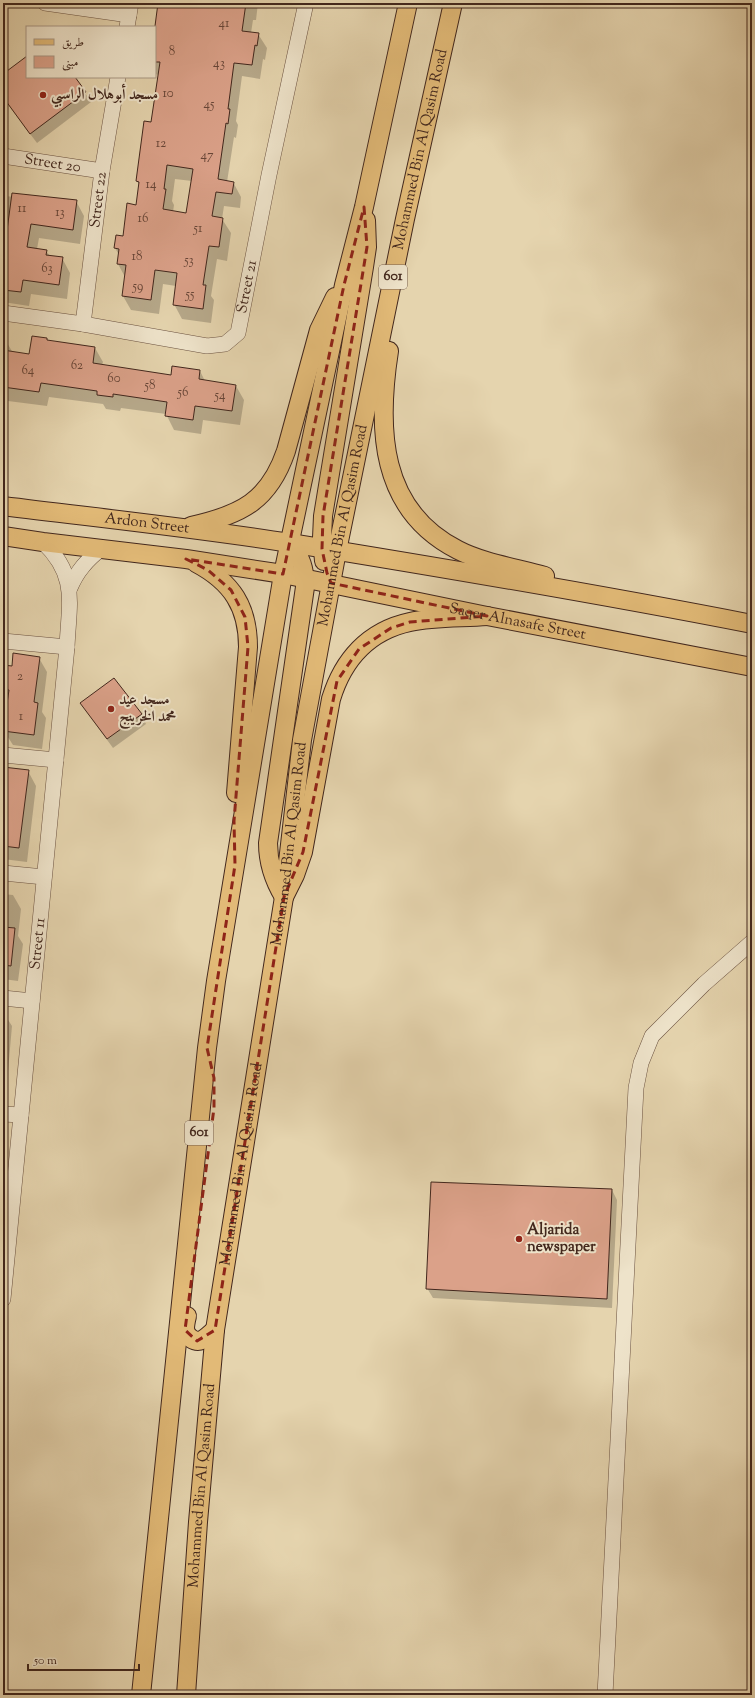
<svg xmlns="http://www.w3.org/2000/svg" width="755" height="1698" font-family="'Sorts Mill Goudy',Amiri,serif">
<style>
.shadow{fill:#0003;fill-rule:evenodd}
.building{fill:#dba189;stroke:#42271d;fill-rule:evenodd}
.lines{fill:none;stroke-linecap:round;stroke-linejoin:round}
.minor-casing{stroke:#6b5241;stroke-width:16}
.major-casing{stroke:#42271d;stroke-width:20}
.minor{stroke:#eee3ca;stroke-width:15}
.major{stroke:#e2ba77;stroke-width:18}
.marked{fill:none;stroke:#8f2418;stroke-width:3;stroke-dasharray:8 5;stroke-linejoin:round}
.poi-dot{fill:#8f2418;stroke:#eee3ca;stroke-width:1.5}
.labels{text-anchor:middle;dominant-baseline:central;stroke-width:4;stroke-linejoin:round;paint-order:stroke}
.number-label{font-size:13px;fill:#684638}
.shield{fill:#eee3ca;stroke:#765f51;stroke-width:1}
.shield-label{font-size:14px;font-weight:bold;fill:#42271d}
.poi-label{font-size:15px;font-weight:bold;fill:#42271d;stroke:#eee3ca;text-anchor:start}
.street-label{font-size:15px;fill:#42271d;stroke:#eee3ca}
</style>
<rect width="100%" height="100%" fill="#e5d4ae"/>
<filter id="stains"><feTurbulence type="fractalNoise" baseFrequency=".005" numOctaves="4"/><feColorMatrix values="0 0 0 0 .2 0 0 0 0 .09 0 0 0 0 .02 0 0 0 .5 -.17"/></filter>
<radialGradient id="worn" r=".72"><stop offset=".6" stop-color="#630" stop-opacity="0"/><stop offset="1" stop-color="#630" stop-opacity=".3"/></radialGradient>
<path class="shadow" d="M84 3H118L117 9Z
M159 3H258L256 20H253L251 33 258 34 267 48 265 60 263 59 260 79 242 76 236 121 238 125 236 138 234 137 227 182H233L241 197 240 208 224 206 222 219 231 233 227 261 217 259 211 296 214 300 211 323 182 319 174 304 176 286 163 284 159 314 131 310 123 296 125 277 118 264 119 255 115 248 123 237 137 206 140 186 137 181 152 123 159 75 155 74V33ZM175 179 192 181 187 214 173 212 174 205 172 201Z
M27 57V77H74L91 102 37 143 3 98V75Z
M3 196 76 201 84 216 80 244 39 238 37 249 46 251 50 256 62 258 70 273 67 299 31 294 29 306 3 302Z
M46 339 48 341 95 348 103 362 102 365 171 376 200 371 205 381 236 386 244 400 240 425 203 420 201 434 174 430 166 414 121 408 120 411 106 409 103 404 49 397 47 406 8 401V404L3 403V341H6L13 353 30 355Z
M39 658 47 672 42 712 46 718 42 749 13 745 4 731 8 703 3 702V666L13 667Z
M81 704 141 714 146 724 113 748Z
M3 769 28 771 36 786 27 862 3 859Z
M3 894 13 895 21 909 18 936 23 944 18 981 3 979Z
M3 1012 12 1026 5 1105H3Z
M612 1190 617 1200 612 1308 433 1298 427 1288Z"/>
<path class="building" d="M158 3 179 6 180 3H246L242 31 259 33 257 46 255 45 252 65 234 63 228 109H230L228 124 226 123 218 179 234 182 232 194 216 192 212 216 223 218 219 247 209 246 203 285H206L203 309 173 305 177 273 155 270 151 300 122 296 126 265 117 264 119 249 114 248 116 235 123 236 127 203 136 205 139 182 136 181 144 121 151 122 160 62H155V26ZM167 165 193 169 186 213 163 209 166 189H164Z
M27 56V77H75L86 92 30 134 3 97V74Z
M12 193 77 200 73 230 31 224 27 247 47 250 46 255 63 257 59 285 23 280 21 292 3 290V237L6 238Z
M32 336 47 338V340L95 347 93 363 171 375 172 366 200 370 199 379 236 385 232 411 195 406 193 420 165 416 167 402 113 394V397L97 395V391L41 383 39 392 3 387V350L29 354Z
M13 653 40 657 34 702 38 703 34 735 3 731 9 690 3 689V665L12 666Z
M114 678 142 714 107 739 80 703Z
M3 767 29 770 19 848 3 846Z
M3 927 15 928 11 966 3 965Z
M431 1182 612 1189 607 1299 426 1289Z"/>
<g class="lines">
<defs>
<g id="minor">
<path d="M45 3 129 15"/>
<path d="M127 27 131 3"/>
<path id="s1" d="M3 156 102 171"/>
<path id="s2" d="M3 313 83 324 207 346 225 344 238 333 269 175 306 3"/>
<path id="s3" d="M83 324 102 171 118 77"/>
<path d="M70 588C77 571 87 560 102 548"/>
<path d="M3 641 67 647"/>
<path d="M3 755 56 760"/>
<path d="M3 873 44 877"/>
<path d="M3 998 32 1001"/>
<path d="M3 1114 21 1115"/>
<path id="s4" d="M3 1299 67 647C69 602 78 576 43 542"/>
<path d="M605 1695 636 1088 641 1063 652 1036 704 984 752 942"/>
</g>
<g id="major">
<path d="M389 351C377 428 379 510 458 550 483 563 517 568 545 576"/>
<path id="s5" d="M3 506C99 518 195 528 290 543 444 568 599 594 752 624"/>
<path d="M191 526C241 515 269 501 286 451L319 330 335 297"/>
<path id="s6" d="M3 536 43 542 186 559 283 574 487 616 752 667"/>
<path d="M290 543C301 557 305 569 305 587L268 843C268 863 273 879 284 897L295 875 303 852 331 699C343 660 368 631 410 622 434 617 462 618 487 616"/>
<path d="M324 561 322 538 323 516 364 267 367 247 366 220"/>
<path d="M196 563C232 582 248 607 248 647L236 793"/>
<path d="M187 1316C186 1320 185 1325 185 1329 186 1337 195 1343 202 1340 206 1338 211 1333 215 1330"/>
<path d="M141 1695 207 1048 216 981 283 574 344 285 364 207 408 3"/>
<path id="s7" d="M186 1695 198 1522 215 1330 284 897 302 740 337 551 405 219 453 3"/>
</g>
</defs>
<use href="#minor" class="minor-casing"/>
<use href="#major" class="major-casing"/>
<use href="#minor" class="minor"/>
<use href="#major" class="major"/>
</g>
<path class="marked" d="M364 207 367 247 323 516 322 549 327 573 331 583 487 616 410 622 391 628 359 649 337 681 303 852 284 897 215 1330 197 1341 185 1330 214 1108V1078L207 1048 235 865 234 821 248 647 245 617 231 590 208 570 186 559 283 574 344 285Z"/>
<g class="poi-dot">
<circle cx="43" cy="95" r="4"/>
<circle cx="111" cy="709" r="4"/>
<circle cx="519" cy="1239" r="4"/>
</g>
<g class="labels">
<g class="number-label">
<text x="224" y="24">41</text>
<text x="172" y="52">8</text>
<text x="219" y="64">43</text>
<text x="168" y="94">10</text>
<text x="209" y="105">45</text>
<text x="161" y="144">12</text>
<text x="207" y="156">47</text>
<text x="151" y="185">14</text>
<text x="22" y="209">11</text>
<text x="60" y="213">13</text>
<text x="143" y="219">16</text>
<text x="198" y="229">51</text>
<text x="137" y="257">18</text>
<text x="189" y="261">53</text>
<text x="47" y="269">63</text>
<text x="138" y="287">59</text>
<text x="190" y="295">55</text>
<text x="77" y="366">62</text>
<text x="28" y="371">64</text>
<text x="114" y="379">60</text>
<text x="150" y="386">58</text>
<text x="183" y="393">56</text>
<text x="220" y="396">54</text>
<text x="20" y="677">2</text>
<text x="21" y="717">1</text>
</g>
<g class="shield">
<rect x="379" y="265" width="28" height="24" rx="3"/>
<rect x="185" y="1121" width="28" height="24" rx="3"/>
</g>
<g class="shield-label">
<text x="393" y="277">601</text>
<text x="199" y="1133">601</text>
</g>
<g class="poi-label">
<text x="51" y="95">مسجد أبوهلال الراسبي</text>
<text x="119" y="700">مسجد عيد<tspan x="119" dy="17">محمد الخرينج</tspan></text>
<text x="527" y="1230">Aljarida<tspan x="527" dy="17">newspaper</tspan></text>
</g>
<g class="street-label">
<text stroke="none"><textPath href="#s7" startOffset="1565">Mohammed Bin Al Qasim Road</textPath></text>
<text stroke="none"><textPath href="#s1" startOffset="50">Street 20</textPath></text>
<text stroke="none"><textPath href="#s3" startOffset="125">Street 22</textPath></text>
<text stroke="none"><textPath href="#s2" startOffset="289">Street 21</textPath></text>
<text stroke="none"><textPath href="#s5" startOffset="145">Ardon Street</textPath></text>
<text stroke="none"><textPath href="#s7" startOffset="1181">Mohammed Bin Al Qasim Road</textPath></text>
<text stroke="none"><textPath href="#s6" startOffset="522">Saqer Alnasafe Street</textPath></text>
<text stroke="none"><textPath href="#s7" startOffset="858">Mohammed Bin Al Qasim Road</textPath></text>
<text stroke="none"><textPath href="#s4" startOffset="357">Street 11</textPath></text>
<text stroke="none"><textPath href="#s7" startOffset="534">Mohammed Bin Al Qasim Road</textPath></text>
<text stroke="none"><textPath href="#s7" startOffset="210">Mohammed Bin Al Qasim Road</textPath></text>
</g>
</g>
<rect width="755" height="1698" fill="none" stroke="#e5d4ae" stroke-width="16"/>
<rect x="4" y="4" width="747" height="1690" fill="none" stroke="#42271d" stroke-width="2"/>
<rect x="8" y="8" width="739" height="1682" fill="none" stroke="#42271d"/>
<rect x="26" y="26" width="130" height="52" fill="#eee3ca" stroke="#a99885"/>
<rect x="34" y="39" width="20" height="6" fill="#e2ba77" stroke="#a99885"/>
<text x="62" y="46" font-size="12" fill="#42271d">طريق</text>
<rect x="34" y="56" width="20" height="12" fill="#dba189" stroke="#a99885"/>
<text x="62" y="66" font-size="12" fill="#42271d">مبنى</text>
<path d="M28 1664v6h111v-6" fill="none" stroke="#42271d" stroke-width="2"/>
<text x="34" y="1664" font-size="12" fill="#42271d" stroke="#eee3ca" stroke-width="3" paint-order="stroke">50 m</text>
<rect width="100%" height="100%" filter="url(#stains)"/>
<rect width="100%" height="100%" fill="url(#worn)"/>
</svg>
